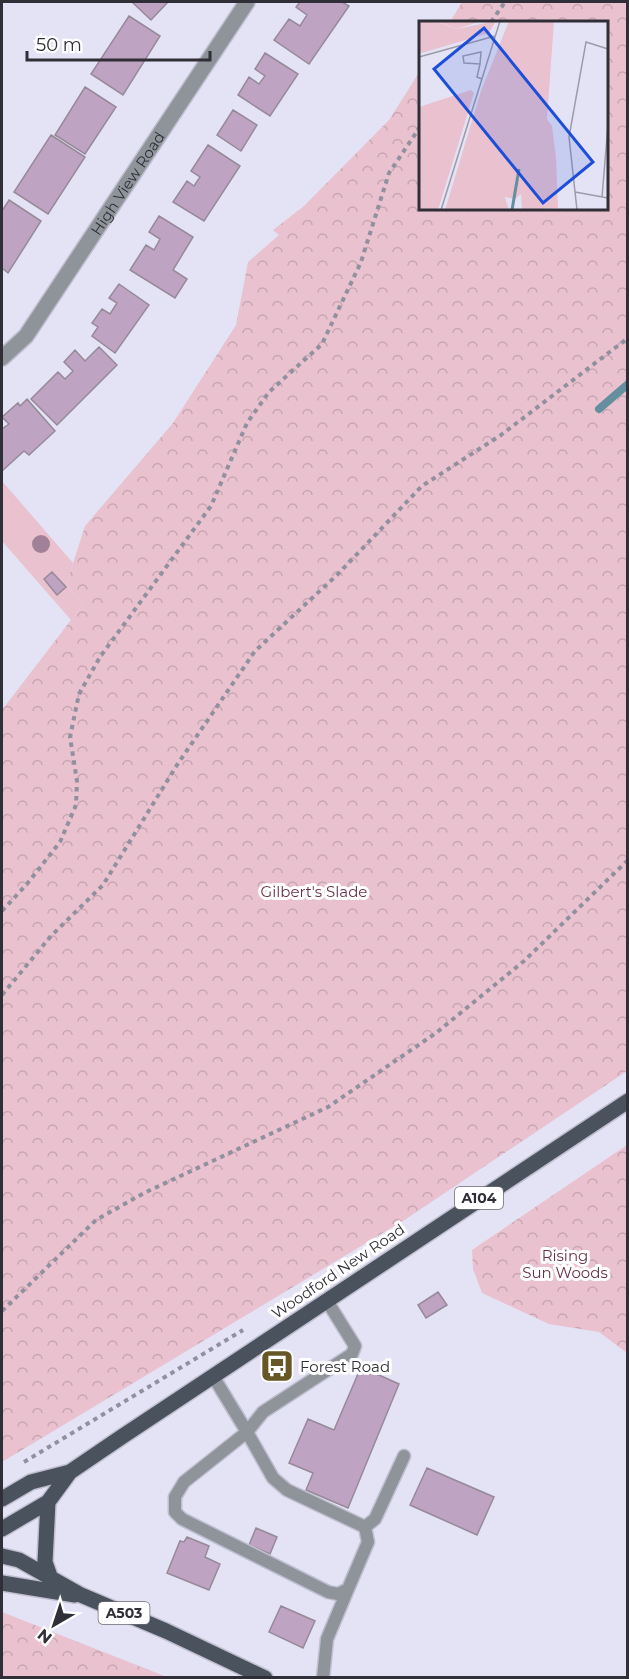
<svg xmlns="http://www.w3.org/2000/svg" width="629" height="1679" font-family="Montserrat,sans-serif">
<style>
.green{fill:#e9c1cf}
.forest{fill:url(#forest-crowns)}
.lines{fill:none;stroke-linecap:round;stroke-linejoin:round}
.stream{stroke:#638f9f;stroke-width:8}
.building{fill:#bfa3c3;stroke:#968a98;stroke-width:1.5}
.lane-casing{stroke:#c0bfd0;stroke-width:15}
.street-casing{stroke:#c0bfd0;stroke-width:18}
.primary-casing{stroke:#c0bfd0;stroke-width:18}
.path{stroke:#91909e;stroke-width:4;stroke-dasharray:4.5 4.5;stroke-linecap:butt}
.lane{stroke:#8f949b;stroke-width:12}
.street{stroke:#8f949b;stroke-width:15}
.primary{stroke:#4a525d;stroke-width:15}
.tree{fill:#a08197}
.labels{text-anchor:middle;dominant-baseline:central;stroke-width:6;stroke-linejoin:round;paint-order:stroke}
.shield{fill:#fff;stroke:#6e6d73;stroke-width:1.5}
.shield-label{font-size:14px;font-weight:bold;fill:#302f37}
.street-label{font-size:15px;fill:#302f37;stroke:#fff}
.park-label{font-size:15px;fill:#693149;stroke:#fff}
.poi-label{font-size:15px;fill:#302f37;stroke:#fff;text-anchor:start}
.inset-river{fill:none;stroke:#638f9f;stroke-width:3}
.inset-road{fill:none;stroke:#9c9baa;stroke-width:1.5}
.view{fill:#1d4ed8;fill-opacity:0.15;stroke:#1d4ed8;stroke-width:3}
.inset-edge{fill:none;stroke:#302f37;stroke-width:3}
</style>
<defs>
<pattern id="forest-crowns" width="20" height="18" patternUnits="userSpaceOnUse" patternTransform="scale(1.5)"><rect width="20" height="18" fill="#e9c1cf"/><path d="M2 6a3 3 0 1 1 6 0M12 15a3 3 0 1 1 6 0" fill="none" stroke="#c8a6b2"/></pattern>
</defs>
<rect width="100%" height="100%" fill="#e4e3f6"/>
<path class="green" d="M2 481 73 563 66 585 84 603 71 620 2 541Z"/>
<path class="forest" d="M462 2H627V1071L406 1219 2 1462V710L84 603 66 585 85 526 173 423 236 325 248 262 279 235 273 230 304 206 389 120 420 71V208H606V22H450Z
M627 1145V1353L599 1332 549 1324 482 1293 473 1269 472 1250Z
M2 1612 167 1677H2Z"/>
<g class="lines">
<path class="stream" d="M599 409 628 384"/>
</g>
<path class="building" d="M132 2H168L151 20Z
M300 2H342L349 6 309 64 274 40 289 19 300 26 307 15 296 7Z
M129 16 160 36 123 95 91 74Z
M265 53 298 74 270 116 238 95 249 77 259 84 265 76 255 69Z
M85 87 116 107 85 154 55 135Z
M233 110 257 125 241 151 217 135Z
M51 135 85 157 48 214 14 192Z
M208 145 240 166 204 221 173 202 187 181 194 186 200 177 191 171Z
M9 200 41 221 8 273 2 268V211Z
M159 216 193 237 173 270 187 279 175 298 130 270 146 245 154 250 160 239 149 232Z
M119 284 149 305 115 353 92 336 98 327 92 323 102 309 110 314 117 303 109 298Z
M99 347 117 365 57 425 31 399 58 372 65 379 73 371 64 362 75 350 85 361Z
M27 399 55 431 29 455 24 451 2 471V429L9 424 2 417 18 403 20 406Z
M52 572 66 587 57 595 44 579Z
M438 1292 447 1305 426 1318 418 1305Z
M361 1367 399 1384 348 1508 306 1490 313 1473 289 1463 308 1419 334 1430Z
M427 1468 494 1497 477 1535 410 1505Z
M256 1528 277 1537 270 1554 249 1545Z
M187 1537 209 1546 205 1557 220 1564 209 1590 167 1573 180 1541 184 1542Z
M281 1606 315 1621 303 1648 269 1632Z"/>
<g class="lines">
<defs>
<path id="lane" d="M213 1376 247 1432 263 1412 352 1354 355 1346 327 1301
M247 1432 273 1478 287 1490 365 1527 368 1542 348 1589 338 1594 328 1592 182 1519 175 1512V1497L184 1482Z
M365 1527 375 1519 404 1456
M323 1678 327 1639 348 1589"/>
<g id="street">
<path id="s1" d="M2 358 26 336 247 2"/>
</g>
<path id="primary" d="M2 1499 31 1482 70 1472
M48 1502 45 1562 50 1576
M2 1529 48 1502 70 1472 120 1438 628 1101
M2 1556 19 1560 81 1595 166 1631 265 1678
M2 1583 75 1595"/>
</defs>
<use href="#lane" class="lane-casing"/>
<use href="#street" class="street-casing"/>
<use href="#primary" class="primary-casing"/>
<path class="path" d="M491 22 505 2
M2 911 27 884 60 842 76 805 77 781 70 737 79 694 100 657 211 506 247 423 269 392 322 344 361 262 389 173 420 127
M2 995 51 936 103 885 177 765 255 651 337 575 422 486 501 435 628 338
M2 1311 96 1220 144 1193 328 1107 436 1033 524 961 628 860
M24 1462 243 1330"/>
<use href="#lane" class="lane"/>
<use href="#street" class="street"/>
<use href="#primary" class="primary"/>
</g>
<circle class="tree" cx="41" cy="544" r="9"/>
<defs>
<symbol id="bus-square" viewBox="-11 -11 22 22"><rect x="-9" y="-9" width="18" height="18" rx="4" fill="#675725" stroke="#fff"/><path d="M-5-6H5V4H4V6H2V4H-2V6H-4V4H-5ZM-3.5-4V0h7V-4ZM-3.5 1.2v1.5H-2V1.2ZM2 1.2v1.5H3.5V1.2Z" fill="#fff"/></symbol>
</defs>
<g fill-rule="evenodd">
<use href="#bus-square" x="258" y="1347" width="38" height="38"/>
</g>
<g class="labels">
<g class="shield">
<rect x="455" y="1187" width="48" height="22" rx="4.5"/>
<rect x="98.5" y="1602" width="51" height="22" rx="4.5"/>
</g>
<g class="shield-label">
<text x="479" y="1198">A104</text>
<text x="124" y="1613">A503</text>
</g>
<g class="street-label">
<text stroke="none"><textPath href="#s1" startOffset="216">High View Road</textPath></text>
<text transform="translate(338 1271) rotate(-34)">Woodford New Road</text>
</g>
<g class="park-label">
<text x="314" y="891">Gilbert's Slade</text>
<text x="565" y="1255">Rising<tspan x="565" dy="17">Sun Woods</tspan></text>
</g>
<g class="poi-label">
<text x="300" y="1366">Forest Road</text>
</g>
</g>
<g transform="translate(419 21)">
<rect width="189" height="189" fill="#e4e3f6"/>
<path d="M19 0H63L37 8Z" fill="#e9c1cf"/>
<path d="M0 0H17L37 8 77 0 70 12 3 32 0 30ZM90 0H135L128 98 133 105 137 137 139 187 103 189 102 173 96 178 86 176 90 189H26L62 70ZM52 69 55 72 19 189H0V86Z" fill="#e9c1cf"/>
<path class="inset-river" d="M93 189 100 148"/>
<path class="inset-road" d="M62 31 61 43 45 42 44 35ZM0 36 76 15M61 43 58 56 63 58M156 171 189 177M183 176 189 104M22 189 81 0M158 189 150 116 167 21 189 28"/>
<path class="view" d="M65 7 174 141 124 182 15 48Z"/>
<rect width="189" height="189" class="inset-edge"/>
</g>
<rect width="629" height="1679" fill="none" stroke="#302f37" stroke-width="6"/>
<g transform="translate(54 1625) rotate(219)" stroke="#ffffff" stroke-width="4.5" paint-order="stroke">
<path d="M0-4.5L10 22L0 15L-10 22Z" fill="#302f37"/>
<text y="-9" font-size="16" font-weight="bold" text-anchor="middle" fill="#302f37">N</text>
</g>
<path d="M27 51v9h183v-9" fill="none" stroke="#302f37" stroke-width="3"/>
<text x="36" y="51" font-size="18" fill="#302f37" stroke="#ffffff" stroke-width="4.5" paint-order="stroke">50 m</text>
</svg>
